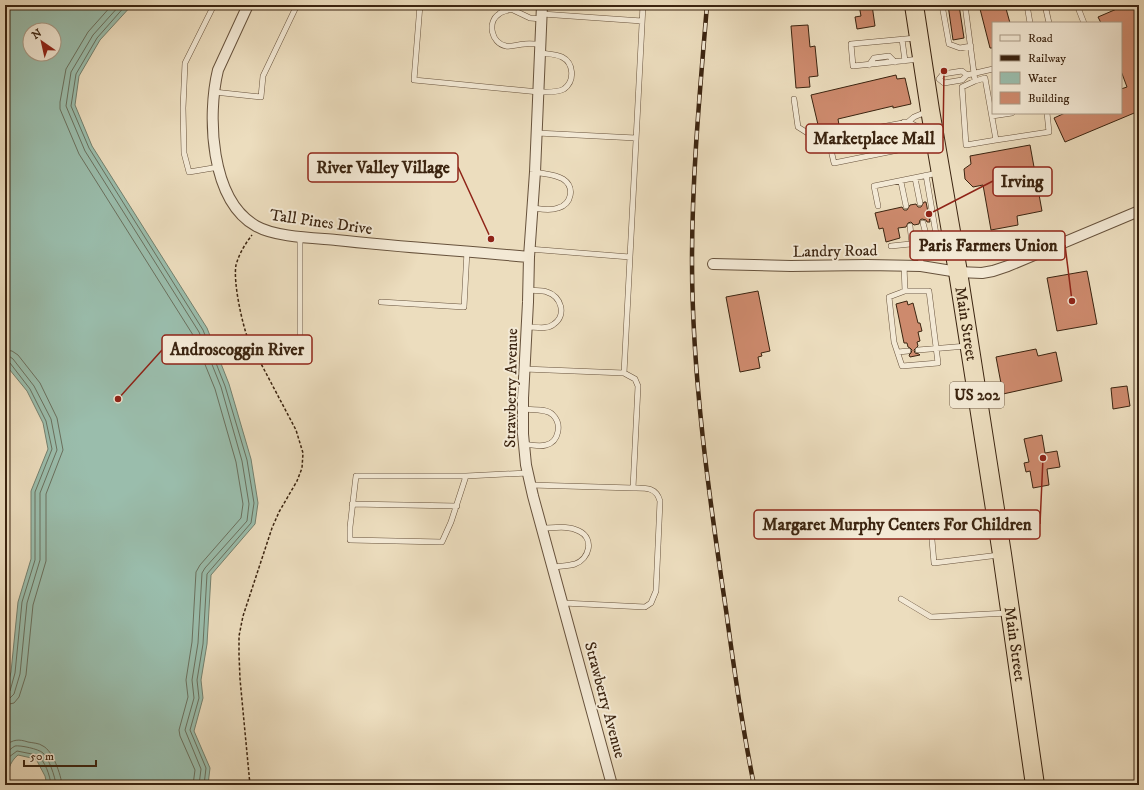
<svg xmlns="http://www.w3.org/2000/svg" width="1144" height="790" font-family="'IM FELL DW Pica',serif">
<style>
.water{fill:#9abdac;stroke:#74806e;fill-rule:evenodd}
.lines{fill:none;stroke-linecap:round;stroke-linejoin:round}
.shore{stroke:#6a705e;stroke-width:1}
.building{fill:#cd8a6d;stroke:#3b2410}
.lane-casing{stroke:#67523c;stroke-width:6}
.street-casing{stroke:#67523c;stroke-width:12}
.highway-casing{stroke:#3b2410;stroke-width:20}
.path{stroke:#3b2410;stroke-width:1.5;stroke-dasharray:3 2;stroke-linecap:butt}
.lane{stroke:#f3e9d5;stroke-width:5}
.street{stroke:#f3e9d5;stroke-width:10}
.highway{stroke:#ecddbe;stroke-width:18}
.rail-casing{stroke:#3b2410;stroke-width:4.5}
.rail{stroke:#f3e9d5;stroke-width:3;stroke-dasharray:9;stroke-linecap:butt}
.labels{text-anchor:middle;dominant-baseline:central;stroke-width:4;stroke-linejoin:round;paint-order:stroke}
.shield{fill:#f3e9d5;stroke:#725f4b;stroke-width:1}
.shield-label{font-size:15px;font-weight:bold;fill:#3b2410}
.street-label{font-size:16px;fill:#3b2410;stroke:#f3e9d5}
.leader{fill:none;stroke:#8f2418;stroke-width:1.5}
.callout-dot{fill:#8f2418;stroke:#f3e9d5;stroke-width:1.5}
.callout{fill:#f3e9d5;stroke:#8f2418;stroke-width:1.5}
.callout-label{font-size:17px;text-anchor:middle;font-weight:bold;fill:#3b2410}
</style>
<rect width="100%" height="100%" fill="#ecddbe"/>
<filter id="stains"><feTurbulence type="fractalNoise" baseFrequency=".005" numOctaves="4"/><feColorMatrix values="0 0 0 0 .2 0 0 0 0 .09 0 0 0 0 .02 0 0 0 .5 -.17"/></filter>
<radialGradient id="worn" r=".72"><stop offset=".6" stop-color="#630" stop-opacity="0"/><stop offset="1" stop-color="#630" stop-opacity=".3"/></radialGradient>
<path class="water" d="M5 5H132L100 40 79 76 75 105 92 146 207 328 229 384 251 459 258 503 255 524 211 575 207 644 201 680 203 698 194 731 210 768 208 785H47L45 776 36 759 18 755C9 762 7 774 5 785V696L11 672 18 602 31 559V491L48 449 43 423 27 391 5 364ZM30 30H54V54H30Z"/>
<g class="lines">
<path class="shore" d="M112 5 88 32 66 69 60 102V109L79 154 193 335 215 389 236 462 243 504 241 518 200 565 196 572 192 642 186 680 188 697 179 730 180 736 195 770 193 785
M120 5 93 35 71 72 66 106 85 151 199 332 221 387 242 461 249 504 247 521 205 568 202 573 198 643 192 680 194 698 185 730 201 769 199 785
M126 5 97 38 76 74 71 106 89 148 203 330 225 386 247 460 254 503 251 523 207 574 203 644 197 680 199 698 190 730 206 768 204 785
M5 350 12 351 18 355 40 383 57 418 63 450 46 494V561L33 605 26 675 19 697 14 703 5 705
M5 356H9L13 359 34 386 51 419 57 450 40 493V560L27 603 20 674 14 694 10 698 5 699
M5 361 10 363 30 389 46 421 52 449 35 492V560L22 602 15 673 10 691 8 693H5
M5 746C13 739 19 739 28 742 33 743 39 743 43 746 53 751 61 775 62 785
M5 754C8 752 11 748 15 746 20 745 39 749 43 753 49 759 55 776 56 785
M5 767 9 757 17 751 37 755C45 761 50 775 51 785"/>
</g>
<path class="building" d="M859 5H872L875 26 857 29 855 17 861 16Z
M948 5H959L964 38 953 40Z
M979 5H1005L1010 23H993V48H990Z
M1126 5H1139V111L1065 142 1054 118 1065 113H1121V89L1127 87 1121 71V23H1101L1098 17Z
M808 25 810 47 815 46 818 76 809 77 810 87 796 88 791 26Z
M896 75 897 79 905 78 911 104 893 108V106L838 119 839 125 819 129 811 95Z
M1030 145 1042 211 1017 216 1018 225 991 230 983 185 973 187 965 179 964 169 971 164 970 156Z
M924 202H926L930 222H927L926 220 922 219 920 220 919 224 914 225 911 222 908 223 906 227 898 228 900 238 886 242 883 228 879 229 875 213 902 207 904 210H907L910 205 916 204 918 207H921Z
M1087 271 1097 324 1057 331 1047 278Z
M758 291 770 351 761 353 762 356 758 357 760 368 740 372 726 297Z
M907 301 908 305 913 303 918 323H920L922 331 918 332 920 341 917 342 918 346 914 350 915 353 919 354 920 355 910 357 909 355 911 353 912 350 910 348 908 347 907 343H904L896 304Z
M1036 349 1038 356 1056 352 1062 381 1003 394 996 357Z
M1127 386 1130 406 1113 409 1111 388Z
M1042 435 1045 453 1057 451 1060 467 1047 469 1049 485 1033 488 1030 471 1026 472 1024 463 1029 462 1024 439Z"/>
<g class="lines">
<defs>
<path id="lane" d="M214 5 185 63 183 108 184 153 189 172 219 167
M420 5 414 80 539 92C547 92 557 93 564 89 575 81 574 63 562 57 556 54 548 54 541 53
M942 5 949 44 960 48 971 46
M965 5 975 81
M1027 5 1030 23
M1045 5 1049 23
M1077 5 1084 23
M542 14 642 21
M916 38 851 44 853 66 920 59
M902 39 905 61
M541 45C536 44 530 43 525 44 519 44 512 47 506 46 491 43 487 22 499 14 502 11 507 11 511 9L530 18 542 19
M869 65 874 58 889 56 895 62
M967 75 962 71 943 74 939 79 944 83 962 80 967 75 993 69
M985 78 996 140 966 145 962 87 975 81Z
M214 92 261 97 263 76 297 5
M794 99 798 127 817 139 908 122 914 117 926 112
M992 116 1012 113
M908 122 916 126 929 130
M537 133 636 138
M828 137 834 163 908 148 904 122
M996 140 1049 132 1047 113
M926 175 937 240
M915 178 920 203
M901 182 906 206
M878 206 874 186 938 173
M533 208C541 209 550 211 558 208 572 204 575 187 563 179 555 174 544 174 535 172
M923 223 928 242
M910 226 912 244
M920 243 921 266
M891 246 920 243 950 237
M529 249 630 257
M904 265 905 291 889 297 894 342 902 366 938 363 929 291H905
M381 302 464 307 467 251
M527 327C536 327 547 330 554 324 567 315 561 296 547 292 542 290 534 291 528 290
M300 342V236
M918 350 967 346
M898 352 908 351
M524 369 624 373
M523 409C531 410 547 408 553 415 562 424 559 442 546 445 539 447 531 445 524 444
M466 476 451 522 442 542 350 540V527L356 476H466L528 473
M531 485 633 488
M352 504 457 506
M542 528C554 528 568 525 579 531 595 539 589 559 575 564 568 566 560 566 553 567
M932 540 934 563 999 555
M901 599 931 617 1008 613
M563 603 645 607 651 603 656 591 660 501C656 487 646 488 633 488L638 386 635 379 624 373 643 5"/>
<path id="street" d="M248 5 218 70C207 115 210 200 256 226 275 237 313 238 336 240 400 247 464 251 529 257
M542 5 535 172 529 257 528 302 523 398V434L526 465 533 496 612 785
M713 264 791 266 867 265 921 266 958 272 982 273 993 271 1008 266 1139 211"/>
<g id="highway">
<path id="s1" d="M914 5 930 110 958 272 1002 554 1035 785"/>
</g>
</defs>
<use href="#lane" class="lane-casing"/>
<use href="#street" class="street-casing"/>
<use href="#highway" class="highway-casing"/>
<path class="path" d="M250 785 240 679 239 655V636L243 616 272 528 279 512 297 481 302 468 303 453 296 430 248 339C242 323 233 282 236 265 239 254 245 244 252 235"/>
<use href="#lane" class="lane"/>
<use href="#street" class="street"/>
<use href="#highway" class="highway"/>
<defs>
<path id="rail" d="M707 5C700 90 692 175 692 261 692 376 709 496 726 610 734 669 742 727 754 785"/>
</defs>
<use href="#rail" class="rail-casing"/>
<use href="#rail" class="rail"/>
</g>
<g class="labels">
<rect class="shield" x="950" y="382" width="54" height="26" rx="3"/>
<g class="shield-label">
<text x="977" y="395">US 202</text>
</g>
<g class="street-label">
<text transform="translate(321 222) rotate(8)">Tall Pines Drive</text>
<text transform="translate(835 251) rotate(-1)">Landry Road</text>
<text stroke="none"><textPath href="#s1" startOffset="323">Main Street</textPath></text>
<text transform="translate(511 388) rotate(-89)">Strawberry Avenue</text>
<text stroke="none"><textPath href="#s1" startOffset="647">Main Street</textPath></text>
<text transform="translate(605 700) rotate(75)">Strawberry Avenue</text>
</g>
</g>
<path class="leader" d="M944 71L943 138M491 239L458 167M929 214L993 181M1072 301L1065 245M118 399L162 350M1043 458L1040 524"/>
<g class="callout-dot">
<circle cx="944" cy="71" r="4"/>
<circle cx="491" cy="239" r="4"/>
<circle cx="929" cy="214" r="4"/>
<circle cx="1072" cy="301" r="4"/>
<circle cx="118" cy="399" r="4"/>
<circle cx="1043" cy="458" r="4"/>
</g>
<g class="callout">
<rect x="806" y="124" width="137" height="29" rx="4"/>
<rect x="308" y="153" width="150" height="29" rx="4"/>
<rect x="993" y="167" width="59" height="29" rx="4"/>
<rect x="910" y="231" width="155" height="29" rx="4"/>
<rect x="162" y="335" width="150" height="29" rx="4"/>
<rect x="754" y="510" width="286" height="29" rx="4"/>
</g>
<g class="callout-label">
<text x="874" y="144">Marketplace Mall</text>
<text x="383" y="173">River Valley Village</text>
<text x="1022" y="187">Irving</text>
<text x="988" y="251">Paris Farmers Union</text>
<text x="237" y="355">Androscoggin River</text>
<text x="897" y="530">Margaret Murphy Centers For Children</text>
</g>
<rect width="1144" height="790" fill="none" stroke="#ecddbe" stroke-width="20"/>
<rect x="6" y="6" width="1132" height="778" fill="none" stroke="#3b2410" stroke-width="2"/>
<rect x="10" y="10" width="1124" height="770" fill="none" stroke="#3b2410"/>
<rect x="992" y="22" width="130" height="92" fill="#f3e9d5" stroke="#a99a86"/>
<rect x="1000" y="35" width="20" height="6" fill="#f3e9d5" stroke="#a99a86"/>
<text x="1028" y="42" font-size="12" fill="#3b2410">Road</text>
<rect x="1000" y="55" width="20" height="6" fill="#3b2410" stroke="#a99a86"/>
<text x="1028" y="62" font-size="12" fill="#3b2410">Railway</text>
<rect x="1000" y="72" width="20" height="12" fill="#9abdac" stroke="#a99a86"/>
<text x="1028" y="82" font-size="12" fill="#3b2410">Water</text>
<rect x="1000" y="92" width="20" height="12" fill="#cd8a6d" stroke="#a99a86"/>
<text x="1028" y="102" font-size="12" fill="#3b2410">Building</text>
<g transform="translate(42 42) rotate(326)"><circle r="19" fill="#f3e9d5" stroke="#a99a86"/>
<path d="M0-3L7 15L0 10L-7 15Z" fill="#8f2418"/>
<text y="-6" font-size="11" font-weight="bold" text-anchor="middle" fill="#3b2410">N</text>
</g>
<path d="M24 760v6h72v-6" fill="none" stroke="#3b2410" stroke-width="2"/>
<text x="30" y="760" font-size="12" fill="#3b2410" stroke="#f3e9d5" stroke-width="3" paint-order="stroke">50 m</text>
<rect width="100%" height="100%" filter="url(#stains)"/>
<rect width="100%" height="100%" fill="url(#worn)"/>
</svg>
